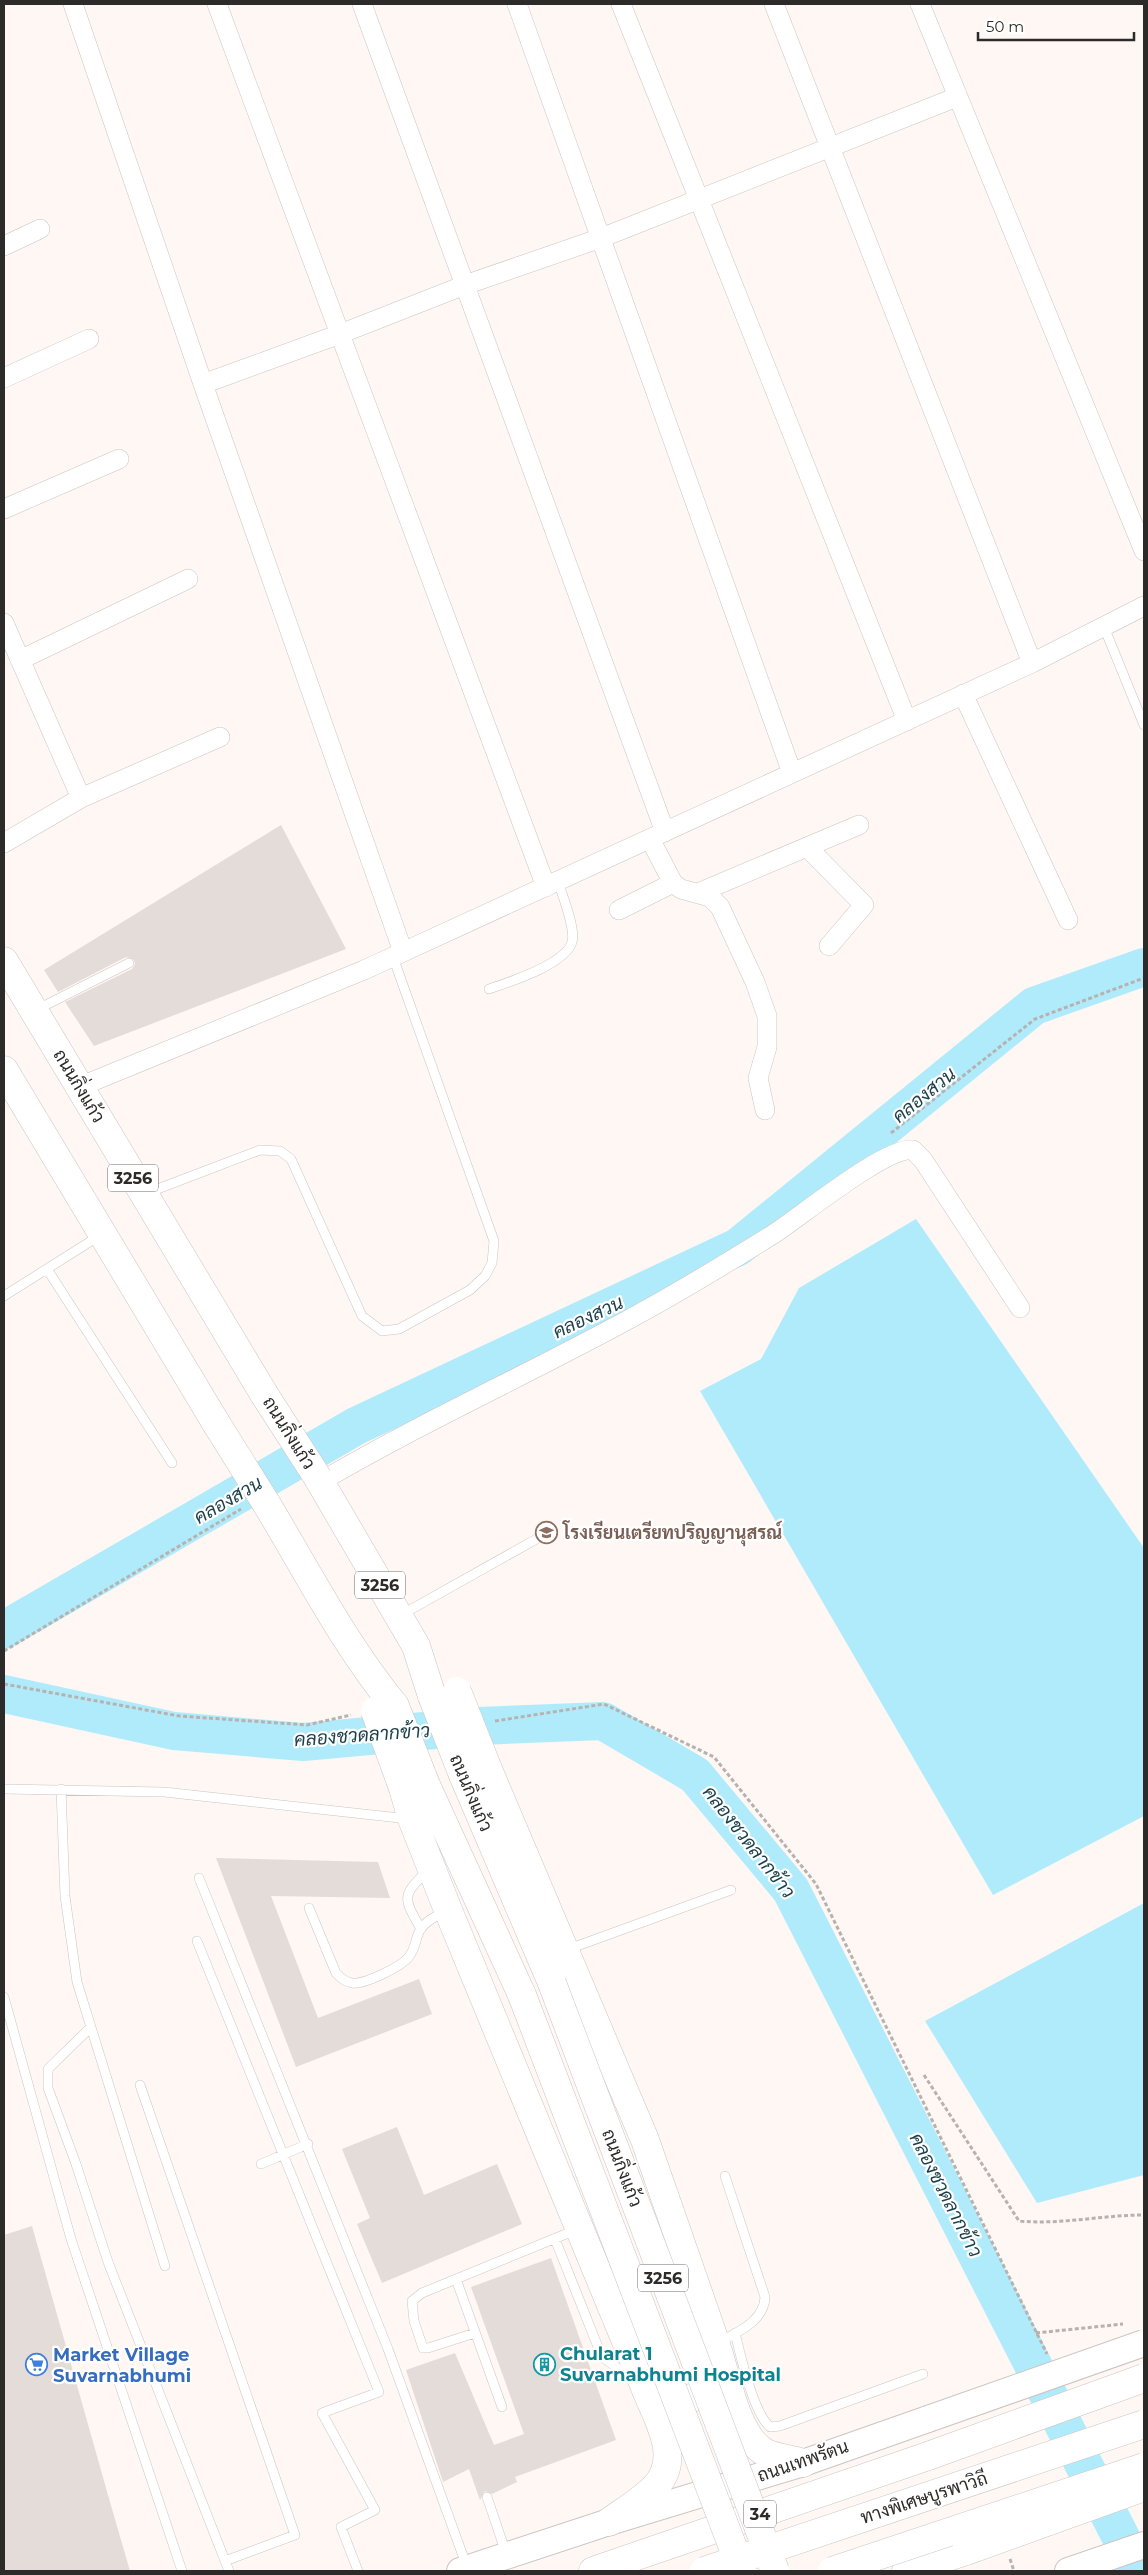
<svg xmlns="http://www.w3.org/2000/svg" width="1148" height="2575" font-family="Montserrat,Sarabun,sans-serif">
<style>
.water{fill:#b0ebfc}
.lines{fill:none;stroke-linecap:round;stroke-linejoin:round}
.river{stroke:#b0ebfc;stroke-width:38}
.building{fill:#e3dcd9}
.lane-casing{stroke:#ccc5c2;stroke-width:10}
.street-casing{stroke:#ccc5c2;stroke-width:20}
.secondary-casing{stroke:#ccc5c2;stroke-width:28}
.primary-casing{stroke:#ccc5c2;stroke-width:29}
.highway-casing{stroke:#ccc5c2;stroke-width:29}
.path{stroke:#b7b2af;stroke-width:3;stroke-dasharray:4 2.5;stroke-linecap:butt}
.lane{stroke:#fff;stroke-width:9}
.street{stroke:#fff;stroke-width:19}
.secondary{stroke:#fff;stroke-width:26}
.primary{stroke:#fff;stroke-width:28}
.highway{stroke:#fff;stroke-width:28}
.secondary-bridge-casing{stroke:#ccc5c2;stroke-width:28;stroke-linecap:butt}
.primary-bridge-casing{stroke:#ccc5c2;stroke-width:29;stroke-linecap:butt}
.highway-bridge-casing{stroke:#ccc5c2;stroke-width:29;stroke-linecap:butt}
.secondary-bridge{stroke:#fff;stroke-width:26}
.primary-bridge{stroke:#fff;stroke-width:28}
.highway-bridge{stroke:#fff;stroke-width:28}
.labels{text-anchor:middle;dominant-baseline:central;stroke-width:4.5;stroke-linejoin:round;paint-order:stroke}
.shield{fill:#fff;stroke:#6c6b69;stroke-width:1}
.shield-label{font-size:16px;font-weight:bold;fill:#2d2b29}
.street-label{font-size:18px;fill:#2d2b29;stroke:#fff}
.education-label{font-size:18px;font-weight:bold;fill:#785e54;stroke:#fff;text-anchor:start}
.culture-label{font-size:18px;font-weight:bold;fill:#0d838f;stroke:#fff;text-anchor:start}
.shop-label{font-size:18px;font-weight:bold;fill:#366cbe;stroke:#fff;text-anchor:start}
.water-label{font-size:19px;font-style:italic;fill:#1c3f49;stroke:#fff}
</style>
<rect width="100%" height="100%" fill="#fef7f4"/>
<path class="water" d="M916 1219 1144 1548V1816L993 1895 700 1391 761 1359 799 1288Z
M1144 1903V2175L1037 2203 925 2021Z"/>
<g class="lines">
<path class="river" d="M4 1630 356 1426 738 1247 1034 1006 1144 967
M4 1694 174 1731 303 1742 479 1726 603 1721 695 1775 791 1890 1138 2571"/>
</g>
<path class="building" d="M281 825 346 949 94 1046 65 1002 132 969 135 964 134 960 126 957 58 992 44 970Z
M216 1858 378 1862 390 1898 271 1896 318 2018 419 1979 432 2014 296 2067Z
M397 2127 424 2195 497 2164 522 2224 382 2283 357 2224 370 2218 342 2149Z
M32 2226 108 2495 130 2571H4V2235Z
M551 2258 616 2440 515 2477 517 2482 492 2494 485 2491 480 2500 469 2469 443 2482 406 2370 455 2353 494 2445 524 2434 471 2287Z"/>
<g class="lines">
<defs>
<path id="lane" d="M1104 627 1144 725
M489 989C510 982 566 964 572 942 576 928 562 895 558 881
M36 1010 129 963
M147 1193 260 1150 280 1151 291 1159 362 1316 382 1331 399 1329 470 1290 485 1276 492 1263 494 1241 393 957
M47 1269 172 1463
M4 1296 99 1236
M401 1615 540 1537
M4 1789 164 1792 409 1819
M61 1789 65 1896 77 1982 165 2266
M199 1878 388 2349 467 2567
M309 1908 336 1973C341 1978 345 1982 352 1983 364 1985 400 1967 408 1958 416 1949 415 1939 420 1930 425 1921 437 1916 445 1911
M421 1929C402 1896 402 1896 429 1869
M197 1941 379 2392 322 2413 375 2510 341 2527 358 2571
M566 1950 731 1890
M4 1997 71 2239 182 2571
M91 2027 48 2069V2088L76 2164 108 2262 229 2571
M140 2085 295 2535 225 2561
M261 2164 308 2144
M555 2239 602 2357 636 2381
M456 2279 502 2407
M475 2333 428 2348H423L414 2321 412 2301 422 2293 578 2229
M735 2333C741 2357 753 2412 770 2427L780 2426 923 2374
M718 2343C737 2332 764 2322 765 2297L725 2176
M487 2497 506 2553"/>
<path id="street" d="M73 4 203 384 403 952
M217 4 546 887
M362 4 665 832
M517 4 792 773
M621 4 907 721
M774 4 1032 663
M920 4 1144 551
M4 246 40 229
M4 378 89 339
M203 384 340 334 465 285 601 238 957 97
M4 509 119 459
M4 623 81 798 4 843
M20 660 188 579
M963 694 1068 920
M81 798 220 737
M650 839 673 883 681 889 710 897 720 907 755 982 767 1016V1047L758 1078 765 1110
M807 847 864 905 829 946
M698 893 859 825
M619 910 673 883
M79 1087 364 970 1032 663 1144 606
M320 1482C422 1422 531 1373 635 1316 681 1291 727 1263 772 1235 799 1218 886 1146 913 1150L923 1160 1020 1308"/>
<path id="secondary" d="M460 2571 609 2522 803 2463 928 2419
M1068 2571 1144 2545"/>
<path id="primary" d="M4 961 264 1394
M4 1070 216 1423
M318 1478 416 1646 432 1696
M266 1503C307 1571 344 1644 395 1706
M463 1775 552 1983
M426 1785 522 1995
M403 1788 412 1819 448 1910 644 2385C685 2406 695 2409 718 2365L716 2344 645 2140 487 1767
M718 2351C727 2379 737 2438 766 2453 777 2458 791 2459 803 2463
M609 2522C624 2511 643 2500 656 2486 683 2456 656 2417 644 2385"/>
<path id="highway" d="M593 2571 928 2456
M906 2571 966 2551"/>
</defs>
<use href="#lane" class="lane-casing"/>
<use href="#street" class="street-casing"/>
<use href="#secondary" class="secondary-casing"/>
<use href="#primary" class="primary-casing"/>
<use href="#highway" class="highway-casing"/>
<path class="path" d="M891 1133 1035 1019 1144 978
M4 1651 241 1509
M4 1684 179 1716 307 1725 351 1715
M495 1721 604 1704 714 1757 816 1884 1047 2354
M924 2075 1019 2221C1061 2225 1102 2215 1144 2215
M1036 2333 1123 2324
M1010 2559 1014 2571"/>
<use href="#lane" class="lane"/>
<use href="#street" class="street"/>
<use href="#secondary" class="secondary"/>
<use href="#primary" class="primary"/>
<use href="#highway" class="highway"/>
<defs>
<path id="secondary-bridge" d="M928 2419 1144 2343"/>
<path id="primary-bridge" d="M264 1394 318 1478
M216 1423 266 1503
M457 1691 487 1767
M432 1696 463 1775
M395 1706 426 1785
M375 1711 403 1788
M552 1983 775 2571
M522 1995 742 2571"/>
<path id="highway-bridge" d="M928 2456 1144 2378
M966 2551 1144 2487
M704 2571 1144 2424
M832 2571 1144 2467"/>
</defs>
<use href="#secondary-bridge" class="secondary-bridge-casing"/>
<use href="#primary-bridge" class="primary-bridge-casing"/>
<use href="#highway-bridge" class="highway-bridge-casing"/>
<use href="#secondary-bridge" class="secondary-bridge"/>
<use href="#primary-bridge" class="primary-bridge"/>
<use href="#highway-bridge" class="highway-bridge"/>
</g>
<defs>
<symbol id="school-ring" viewBox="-11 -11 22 22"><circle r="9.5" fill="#fff" stroke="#8d6e63" stroke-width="1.5"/><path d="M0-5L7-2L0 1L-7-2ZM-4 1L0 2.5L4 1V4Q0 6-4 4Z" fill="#8d6e63"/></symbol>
<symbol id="building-ring" viewBox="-11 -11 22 22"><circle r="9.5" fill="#fff" stroke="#0f9aa8" stroke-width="1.5"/><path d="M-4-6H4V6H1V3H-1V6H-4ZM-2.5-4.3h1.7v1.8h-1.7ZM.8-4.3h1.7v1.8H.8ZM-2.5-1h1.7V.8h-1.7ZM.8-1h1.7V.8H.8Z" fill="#0f9aa8"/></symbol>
<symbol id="supermarket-ring" viewBox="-11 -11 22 22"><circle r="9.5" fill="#fff" stroke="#3f7fe0" stroke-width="1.5"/><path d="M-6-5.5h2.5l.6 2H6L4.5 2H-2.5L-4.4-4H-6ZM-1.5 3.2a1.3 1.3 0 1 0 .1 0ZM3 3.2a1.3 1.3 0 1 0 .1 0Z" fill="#3f7fe0"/></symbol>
</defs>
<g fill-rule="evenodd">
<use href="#school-ring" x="534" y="1520" width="25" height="25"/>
<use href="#building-ring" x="532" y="2352" width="25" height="25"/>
<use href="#supermarket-ring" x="24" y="2352" width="25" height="25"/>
</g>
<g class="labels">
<g class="shield">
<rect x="108" y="1164.5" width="50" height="27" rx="4"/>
<rect x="355" y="1571.5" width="50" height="27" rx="4"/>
<rect x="638" y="2264.5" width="50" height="27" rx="4"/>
<rect x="744" y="2500.5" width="32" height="27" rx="4"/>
</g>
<g class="shield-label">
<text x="133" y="1178">3256</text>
<text x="380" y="1585">3256</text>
<text x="663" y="2278">3256</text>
<text x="760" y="2514">34</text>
</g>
<g class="street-label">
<text transform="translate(79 1086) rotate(59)">ถนนกิ่งแก้ว</text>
<text transform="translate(289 1433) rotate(58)">ถนนกิ่งแก้ว</text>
<text transform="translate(471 1793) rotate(67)">ถนนกิ่งแก้ว</text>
<text transform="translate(622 2168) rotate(69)">ถนนกิ่งแก้ว</text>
<text transform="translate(803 2461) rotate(-19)">ถนนเทพรัตน</text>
<text transform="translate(924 2498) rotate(-18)">ทางพิเศษบูรพาวิถี</text>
</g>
<g class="education-label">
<text x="563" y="1533">โรงเรียนเตรียทปริญญานุสรณ์</text>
</g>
<g class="culture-label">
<text x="560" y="2354">Chularat 1<tspan x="560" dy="21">Suvarnabhumi Hospital</tspan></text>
</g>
<g class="shop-label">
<text x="53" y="2355">Market Village<tspan x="53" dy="21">Suvarnabhumi</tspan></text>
</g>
<g class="water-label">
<text transform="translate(924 1095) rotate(-39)">คลองสวน</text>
<text transform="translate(588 1317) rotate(-25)">คลองสวน</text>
<text transform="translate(228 1500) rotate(-30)">คลองสวน</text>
<text transform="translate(362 1735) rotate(-4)">คลองชวดลากข้าว</text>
<text transform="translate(749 1842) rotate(52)">คลองชวดลากข้าว</text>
<text transform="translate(946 2195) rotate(63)">คลองชวดลากข้าว</text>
</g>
</g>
<rect width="1148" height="2575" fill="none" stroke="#2d2b29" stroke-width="10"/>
<path d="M978 32v8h156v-8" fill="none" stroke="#2d2b29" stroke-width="2.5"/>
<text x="986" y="32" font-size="15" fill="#2d2b29" stroke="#ffffff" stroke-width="4" paint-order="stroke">50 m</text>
</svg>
